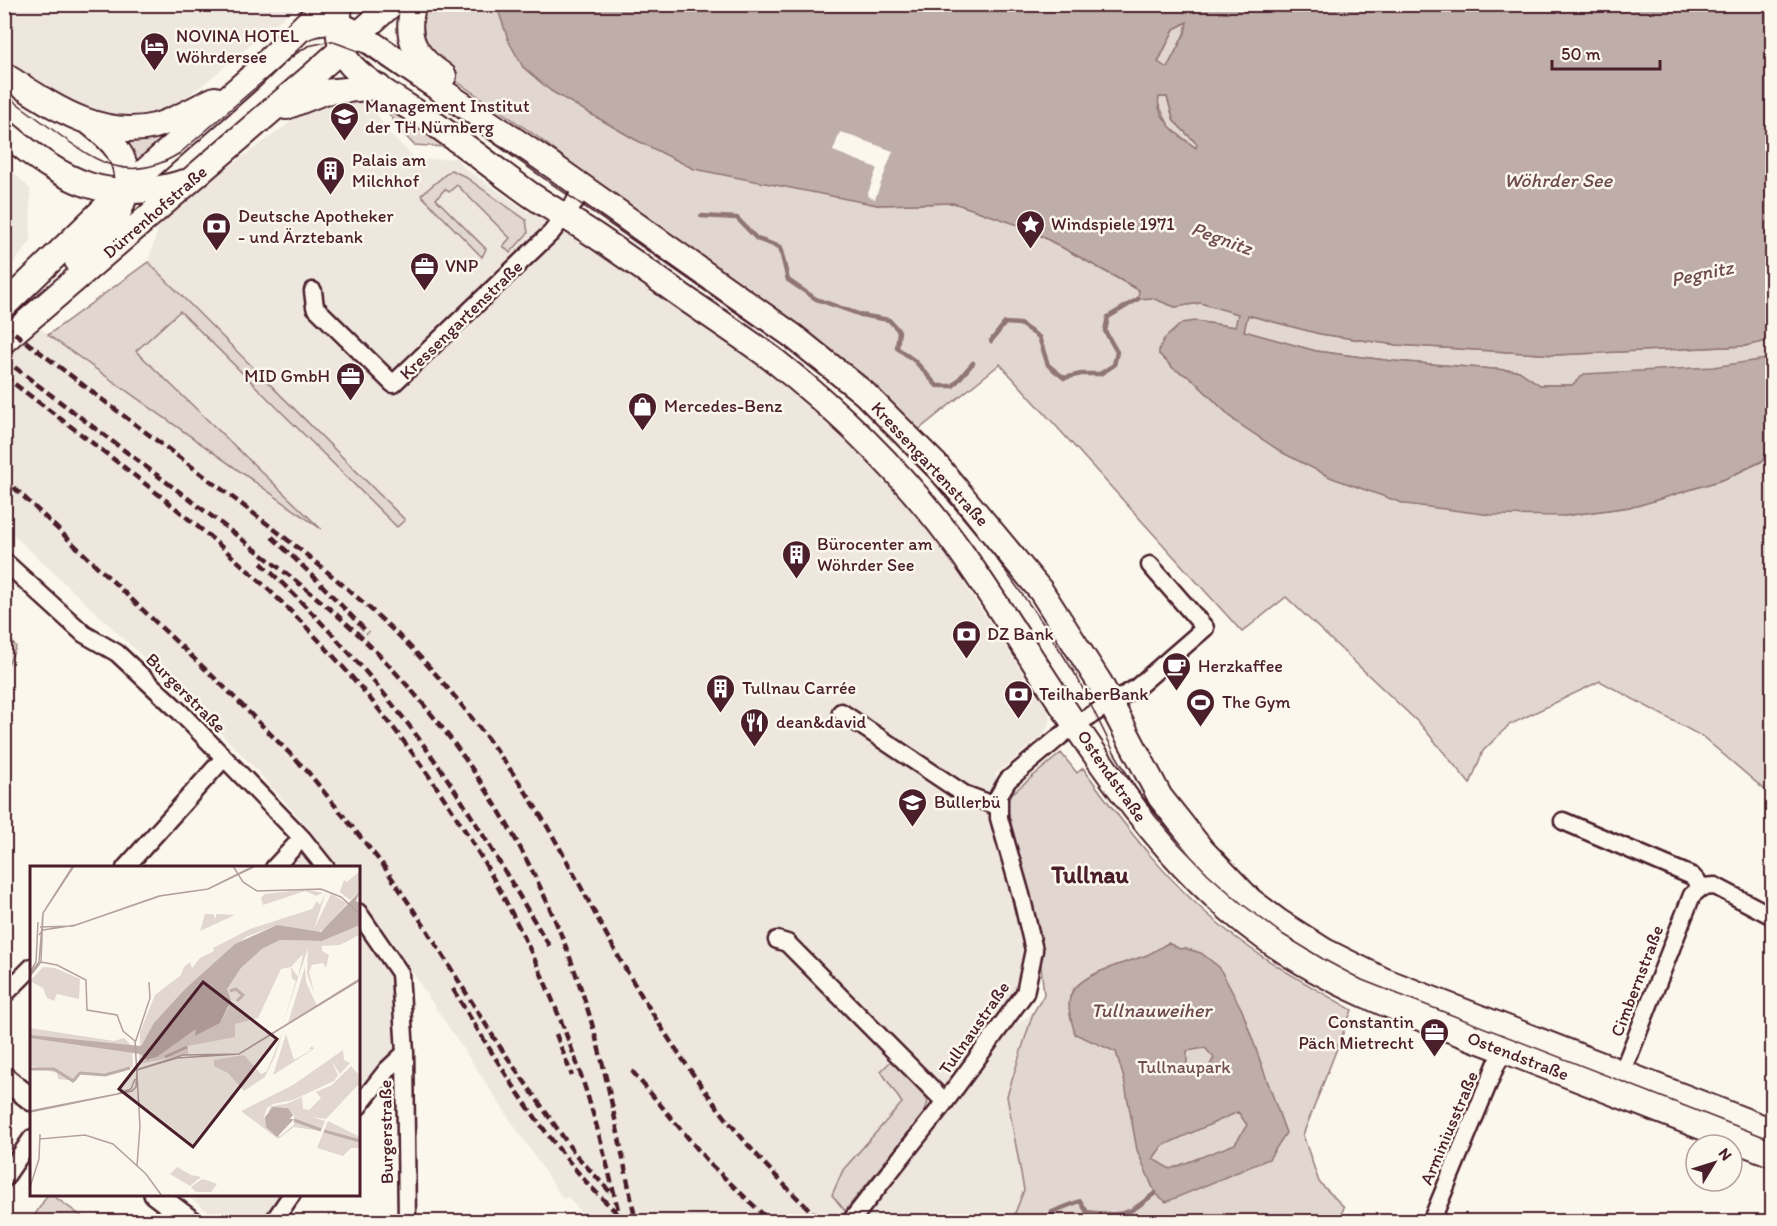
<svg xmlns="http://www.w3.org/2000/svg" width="1777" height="1226" font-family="Itim,sans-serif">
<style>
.built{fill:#eee7de;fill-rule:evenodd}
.green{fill:#e2d7d0;stroke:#967b7e;stroke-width:1.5}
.water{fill:#bfadaa;stroke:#907477;stroke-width:1.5;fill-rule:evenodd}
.pier{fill:#fbf7ec}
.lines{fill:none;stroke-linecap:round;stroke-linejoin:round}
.stream{stroke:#907477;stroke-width:4.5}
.minor-casing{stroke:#4a1f2b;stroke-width:21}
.tertiary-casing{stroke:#4a1f2b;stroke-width:26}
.secondary-casing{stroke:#4a1f2b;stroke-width:28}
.minor{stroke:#fbf7ec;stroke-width:16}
.tertiary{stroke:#fbf7ec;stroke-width:21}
.secondary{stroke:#fbf7ec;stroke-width:24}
.tram{stroke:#4a1f2b;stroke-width:1.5}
.rail{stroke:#4a1f2b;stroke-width:4.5;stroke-dasharray:9 4.5;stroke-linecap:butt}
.labels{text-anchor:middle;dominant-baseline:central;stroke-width:5;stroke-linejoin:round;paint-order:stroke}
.poi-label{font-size:18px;fill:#4a1f2b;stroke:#fbf7ec;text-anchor:start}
.street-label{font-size:18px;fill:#4a1f2b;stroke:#fbf7ec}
.park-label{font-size:18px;fill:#704d54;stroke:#fbf7ec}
.water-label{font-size:20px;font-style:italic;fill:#6d4a51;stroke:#fbf7ec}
.district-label{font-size:24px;font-weight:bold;fill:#4a1f2b;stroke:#fbf7ec}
.inset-river{fill:none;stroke:#bfadaa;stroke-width:3}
.inset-road{fill:none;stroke:#b4a19f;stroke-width:1.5}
.view{fill:#4a1f2b;fill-opacity:0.15;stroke:#4a1f2b;stroke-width:3}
.inset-edge{fill:none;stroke:#4a1f2b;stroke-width:3}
</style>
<rect width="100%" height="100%" fill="#fbf7ec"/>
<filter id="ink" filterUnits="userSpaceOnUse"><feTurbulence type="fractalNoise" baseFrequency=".0167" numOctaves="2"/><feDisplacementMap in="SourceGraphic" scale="12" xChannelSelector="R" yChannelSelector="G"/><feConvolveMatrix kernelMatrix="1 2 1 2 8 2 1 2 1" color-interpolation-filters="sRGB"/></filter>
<g filter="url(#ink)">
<path class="built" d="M4 5H298L205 83 177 104 156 114 130 118 109 116 77 106 5 63Z
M352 98 366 101 377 114 387 132 415 158 420 160 456 158 466 169 527 211 597 249 762 364 839 430 906 500 965 574 967 588 1049 712 1050 723 1043 735 996 774V817L1027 937 1023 982 970 1073 1012 1027 1033 1013 1007 1096 1024 1190 1012 1221H588L568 1197 563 1199 402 957 397 1044 359 1095 358 868 277 867 310 830 248 761 177 689 5 527 4 303 48 334 148 262 164 209 188 188 230 166 303 113 338 100ZM882 1071 924 1113 845 1210 832 1195 843 1170 902 1103Z
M5 164 30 189 31 241 10 268 5 264Z
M186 1195H284L264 1222 221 1221Z"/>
<path class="green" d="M423 5H499L497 7 523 67 551 91 636 140 877 205 954 203 1027 228 1140 291 1138 299 1152 298 1175 307 1200 303 1239 314 1236 327 1195 321 1159 354 1174 369 1191 378 1236 422 1564 516 1637 506 1725 479 1765 460 1736 365 1572 385H1540L1519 371 1393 361 1316 351 1244 331 1247 315 1320 334 1396 345 1556 355 1745 346 1772 340V358L1766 360 1772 419V796L1703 737 1600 681 1509 725 1483 751 1470 784 1421 725 1286 597 1242 632 1000 364 917 431 535 135 437 68 425 54 419 13Z
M1188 22C1184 39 1174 53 1167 68L1158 63 1174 29Z
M1159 97H1167L1174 121 1197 144 1196 148 1170 128 1158 103Z
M385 107 396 110 446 144 445 147 414 145 398 128Z
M183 121 138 165 126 147 134 136Z
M451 170 464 176 526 220 528 233 510 253 503 246 510 238 457 185 449 192 445 189 436 199 486 249 482 257 421 195Z
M148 262 405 520 397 527 180 311 136 351 321 529 48 335Z
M5 633 16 647 5 671Z
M1061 753 1077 773 1083 768C1126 828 1167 882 1225 929 1264 961 1309 985 1352 1010L1303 1135 1319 1182 1344 1207 1339 1221H1012L1024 1190 1007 1096 1033 1013 1044 995 1037 928 1007 807 1009 796Z
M892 1060 924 1095 928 1102 924 1113 845 1211 832 1195 843 1170 902 1103 881 1071Z
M48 1194 52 1195 88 1221H31Z"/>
<path class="water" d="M499 4 1772 5V340L1745 346 1556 355 1396 345 1320 334 1248 315 1244 331 1316 351 1393 361 1519 371 1540 385H1572L1584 374 1713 367 1772 358V456L1725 479 1637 506 1564 516 1491 515 1405 504 1332 478 1283 453 1236 422 1191 378 1174 369 1159 354V350L1164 339 1182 323 1195 321 1235 327 1238 314 1200 303 1175 307 1152 298 1138 299 1139 290 1027 228 954 203 877 205 694 169 636 140 551 91 523 67 509 42 497 7ZM1187 22 1185 33 1167 68 1158 62 1174 29ZM1159 97H1167L1174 121 1197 144 1196 148C1181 138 1154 117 1159 97Z
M1168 943 1180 949 1184 948 1201 953 1219 967 1242 1010 1286 1133 1269 1159 1166 1202 1155 1193 1137 1150 1124 1079 1116 1052 1075 1034C1072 1022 1067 1010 1070 997 1077 973 1127 963 1147 955 1154 952 1161 947 1168 943ZM1205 1048 1214 1058 1204 1075 1187 1069V1051ZM1238 1112 1247 1125 1235 1144 1170 1169 1153 1159 1162 1146Z"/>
<path class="pier" d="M840 132 893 151 875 199 867 196 877 168 833 151Z"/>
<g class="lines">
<path class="stream" d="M701 216 737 218 757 239 780 247 788 280 816 299 861 315 889 320 899 331 897 348 915 361 937 386H953L973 363
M991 341 1005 323 1020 324 1039 337 1048 365 1064 378 1081 374H1100L1114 365 1117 352 1105 331 1108 317 1138 299
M1055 1222 1052 1212 1080 1201 1087 1212C1125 1216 1125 1217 1155 1193"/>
<defs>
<path id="minor" d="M313 291 315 307 393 384 551 233 573 205 582 188
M4 561 84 634 117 653 179 711 302 838 326 868
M841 712 964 794 999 807
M1563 821 1692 876 1702 887
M125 868 224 758
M274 868 302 838
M358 912 400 973 405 1053 407 1222
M777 940 787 943 945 1102
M4 995 32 967
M1619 1081 1692 895 1702 887 1715 886 1772 916
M358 1107 387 1070 405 1053
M4 1179 32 1138
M273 1222 292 1194
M850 1222 945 1102 1025 993 1034 950 1021 895 999 818V795L1008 780 1058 738 1075 725 1136 688 1205 628 1150 565
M1431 1222 1496 1065 1505 1051"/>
<path id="tertiary" d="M4 1078 32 1100
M155 1194 192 1222"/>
<path id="secondary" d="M340 4C338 24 336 43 347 60 363 83 415 109 439 127 470 149 500 173 531 195 552 209 575 222 596 236 627 257 658 279 689 301 718 321 747 340 775 361 845 416 909 480 961 552 1056 686 1129 839 1265 938 1338 991 1423 1019 1506 1051 1595 1086 1683 1120 1772 1154
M414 4C403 39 416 57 444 76
M301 29C329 16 343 24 367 40L553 166 793 336 864 393 938 467 1041 591 1100 683 1160 797 1202 850 1250 900 1278 921 1325 951 1383 980 1772 1131
M4 75C50 104 98 140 155 126 176 120 195 108 215 99
M286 107 324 92 379 87
M4 132C64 182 107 206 185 182
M77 261C86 249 99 239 109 227 127 205 134 173 117 149 110 139 100 131 90 123
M4 306 121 192 250 78 311 19
M4 341 314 74 392 4"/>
</defs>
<use href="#minor" class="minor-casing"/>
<use href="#tertiary" class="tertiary-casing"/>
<use href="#secondary" class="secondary-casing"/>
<use href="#minor" class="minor"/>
<use href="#tertiary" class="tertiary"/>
<use href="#secondary" class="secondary"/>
<path class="tram" d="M4 94C22 107 40 120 57 133 99 164 131 184 180 153L275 71 297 53 308 46 331 41 366 54 787 348 857 404 947 496 994 555 1042 622 1077 677 1114 752 1135 787 1155 816 1178 843 1208 874 1242 904 1282 934 1323 959 1362 980 1772 1140"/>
<path class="rail" d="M4 325C65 371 126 418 187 463 257 516 329 569 393 630 438 672 476 722 512 772 553 829 583 893 617 954 673 1052 738 1146 823 1222
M4 359C74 413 144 465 214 518 262 555 312 591 357 633 458 730 534 850 579 983 606 1060 619 1142 636 1222
M4 376C95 445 187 512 269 590 404 719 508 875 572 1050 593 1106 607 1164 621 1222
M4 478 225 688 308 772 383 865 427 930 496 1041 575 1154 613 1195
M272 537 314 577 368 633
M261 563C335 632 403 710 458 795 490 845 519 896 550 947
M453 989C492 1054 532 1119 581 1176 593 1190 607 1203 620 1216
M556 1034 572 1076
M632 1071 710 1164 771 1222"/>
</g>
</g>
<defs>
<symbol id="hotel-pin" viewBox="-11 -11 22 30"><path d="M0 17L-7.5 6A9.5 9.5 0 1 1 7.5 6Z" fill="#4a1f2b" stroke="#fbf7ec"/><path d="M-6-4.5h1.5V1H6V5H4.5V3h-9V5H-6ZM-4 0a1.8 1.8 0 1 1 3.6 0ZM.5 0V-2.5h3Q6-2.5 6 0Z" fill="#fff"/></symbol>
<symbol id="university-pin" viewBox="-11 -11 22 30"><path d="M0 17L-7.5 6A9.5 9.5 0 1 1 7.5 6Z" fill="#4a1f2b" stroke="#fbf7ec"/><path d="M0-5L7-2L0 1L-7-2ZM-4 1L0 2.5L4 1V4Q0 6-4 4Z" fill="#fff"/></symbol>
<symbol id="building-pin" viewBox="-11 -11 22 30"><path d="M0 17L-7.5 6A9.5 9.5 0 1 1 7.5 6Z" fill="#4a1f2b" stroke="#fbf7ec"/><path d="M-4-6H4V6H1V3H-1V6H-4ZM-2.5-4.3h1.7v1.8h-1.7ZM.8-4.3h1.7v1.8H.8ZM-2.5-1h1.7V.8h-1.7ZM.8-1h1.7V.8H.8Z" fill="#fff"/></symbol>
<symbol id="sight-pin" viewBox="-11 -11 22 30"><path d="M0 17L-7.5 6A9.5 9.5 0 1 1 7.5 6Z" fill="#4a1f2b" stroke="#fbf7ec"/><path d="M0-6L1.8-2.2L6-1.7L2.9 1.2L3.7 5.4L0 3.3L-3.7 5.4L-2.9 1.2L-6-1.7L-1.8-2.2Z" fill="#fff"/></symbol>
<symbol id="bank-pin" viewBox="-11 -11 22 30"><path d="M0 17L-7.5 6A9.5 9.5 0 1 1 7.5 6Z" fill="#4a1f2b" stroke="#fbf7ec"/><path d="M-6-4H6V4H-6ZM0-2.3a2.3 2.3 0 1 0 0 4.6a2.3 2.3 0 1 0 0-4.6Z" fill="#fff"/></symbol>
<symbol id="office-pin" viewBox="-11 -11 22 30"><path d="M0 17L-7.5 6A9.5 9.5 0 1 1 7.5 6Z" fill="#4a1f2b" stroke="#fbf7ec"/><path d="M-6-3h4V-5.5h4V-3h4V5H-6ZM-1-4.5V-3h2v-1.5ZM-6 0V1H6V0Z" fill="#fff"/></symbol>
<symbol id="shop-pin" viewBox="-11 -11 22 30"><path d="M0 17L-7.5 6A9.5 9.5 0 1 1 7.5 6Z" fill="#4a1f2b" stroke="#fbf7ec"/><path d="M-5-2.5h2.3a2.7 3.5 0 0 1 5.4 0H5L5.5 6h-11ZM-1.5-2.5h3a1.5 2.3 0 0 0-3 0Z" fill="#fff"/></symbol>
<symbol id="cafe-pin" viewBox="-11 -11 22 30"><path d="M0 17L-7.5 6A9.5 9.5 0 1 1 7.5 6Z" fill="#4a1f2b" stroke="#fbf7ec"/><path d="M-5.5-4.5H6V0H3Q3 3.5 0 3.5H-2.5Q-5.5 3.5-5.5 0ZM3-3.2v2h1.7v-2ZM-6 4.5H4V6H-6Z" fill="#fff"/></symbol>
<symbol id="stadium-pin" viewBox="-11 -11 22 30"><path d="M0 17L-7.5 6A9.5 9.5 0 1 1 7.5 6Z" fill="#4a1f2b" stroke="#fbf7ec"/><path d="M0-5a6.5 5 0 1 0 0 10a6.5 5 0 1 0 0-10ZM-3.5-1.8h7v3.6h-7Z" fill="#fff"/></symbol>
<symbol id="restaurant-pin" viewBox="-11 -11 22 30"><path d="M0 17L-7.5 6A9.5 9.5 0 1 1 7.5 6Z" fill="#4a1f2b" stroke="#fbf7ec"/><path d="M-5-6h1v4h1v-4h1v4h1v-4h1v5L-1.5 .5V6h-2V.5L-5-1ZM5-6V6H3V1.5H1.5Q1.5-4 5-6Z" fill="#fff"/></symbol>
<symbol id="school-pin" viewBox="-11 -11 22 30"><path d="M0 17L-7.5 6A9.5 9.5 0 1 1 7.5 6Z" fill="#4a1f2b" stroke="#fbf7ec"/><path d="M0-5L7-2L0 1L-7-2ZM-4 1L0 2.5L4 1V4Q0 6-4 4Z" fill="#fff"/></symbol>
</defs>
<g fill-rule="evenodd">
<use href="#hotel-pin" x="138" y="30" width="33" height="45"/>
<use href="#university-pin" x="328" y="100" width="33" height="45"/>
<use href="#building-pin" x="314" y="154" width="33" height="45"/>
<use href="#sight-pin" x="1014" y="208" width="33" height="45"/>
<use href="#bank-pin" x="200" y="210" width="33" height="45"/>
<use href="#office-pin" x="408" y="250" width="33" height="45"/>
<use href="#office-pin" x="334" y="360" width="33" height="45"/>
<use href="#shop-pin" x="626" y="390" width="33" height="45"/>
<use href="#building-pin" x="780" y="538" width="33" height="45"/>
<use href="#bank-pin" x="950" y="618" width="33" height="45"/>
<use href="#cafe-pin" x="1160" y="650" width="33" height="45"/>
<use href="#building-pin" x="704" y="672" width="33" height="45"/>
<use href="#bank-pin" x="1002" y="678" width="33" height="45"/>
<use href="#stadium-pin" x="1184" y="686" width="33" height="45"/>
<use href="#restaurant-pin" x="738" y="706" width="33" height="45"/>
<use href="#school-pin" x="896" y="786" width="33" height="45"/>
<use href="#office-pin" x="1418" y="1016" width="33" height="45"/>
</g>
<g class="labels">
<g class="poi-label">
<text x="176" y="36">NOVINA HOTEL<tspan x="176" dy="21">Wöhrdersee</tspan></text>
<text x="365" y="106">Management Institut<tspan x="365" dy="21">der TH Nürnberg</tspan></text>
<text x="352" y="160">Palais am<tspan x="352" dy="21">Milchhof</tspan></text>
<text x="238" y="216">Deutsche Apotheker<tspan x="238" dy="21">- und Ärztebank</tspan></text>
<text x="1051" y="224">Windspiele 1971</text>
<text x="445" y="266">VNP</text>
<text x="330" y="376" text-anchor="end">MID GmbH</text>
<text x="664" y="406">Mercedes-Benz</text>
<text x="817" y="544">Bürocenter am<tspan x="817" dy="21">Wöhrder See</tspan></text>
<text x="987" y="634">DZ Bank</text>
<text x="1198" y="666">Herzkaffee</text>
<text x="742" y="688">Tullnau Carrée</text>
<text x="1039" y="694">TeilhaberBank</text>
<text x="1222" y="702">The Gym</text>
<text x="776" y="722">dean&amp;david</text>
<text x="934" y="802">Bullerbü</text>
<text x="1414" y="1022" text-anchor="end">Constantin<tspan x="1414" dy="21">Päch Mietrecht</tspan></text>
</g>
<g class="street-label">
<text transform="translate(155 212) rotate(-41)">Dürrenhofstraße</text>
<text transform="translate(461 320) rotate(-44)">Kressengartenstraße</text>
<text transform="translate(930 464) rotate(47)">Kressengartenstraße</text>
<text transform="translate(186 693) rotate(45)">Burgerstraße</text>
<text transform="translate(1112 776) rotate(55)">Ostendstraße</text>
<text transform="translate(1637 981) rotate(-69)">Cimbernstraße</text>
<text transform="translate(974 1028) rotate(-55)">Tullnaustraße</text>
<text transform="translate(1518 1056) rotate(21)">Ostendstraße</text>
<text transform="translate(1449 1128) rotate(-67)">Arminiusstraße</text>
<text transform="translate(386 1132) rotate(-91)">Burgerstraße</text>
</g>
<g class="park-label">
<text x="1184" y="1067">Tullnaupark</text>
</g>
<g class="water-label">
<text x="1558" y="180">Wöhrder See</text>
<text transform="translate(1222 238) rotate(20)">Pegnitz</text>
<text transform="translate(1702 273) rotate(-12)">Pegnitz</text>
<text x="1151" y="1010">Tullnauweiher</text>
</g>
<g class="district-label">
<text x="1090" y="874">Tullnau</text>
</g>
</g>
<g transform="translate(30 866)">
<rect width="330" height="330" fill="#fbf7ec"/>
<path d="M330 5V25L320 34 310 26 314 14 317 16ZM277 23 293 27 286 30 275 25 233 39 231 32 235 28ZM296 26 284 63 301 28 317 37 297 61 287 67 247 59 216 71 155 123 124 158 110 181V166L125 129 151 109 154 101 160 96 162 102 170 92 184 85 183 82 220 63 282 43 287 35 290 39ZM175 48H183L186 53V48L205 49 170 65ZM330 59 329 69 310 79 292 80V85L299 89 296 102 293 97 282 99 279 106 285 130 277 107 278 82 252 160 266 115 262 113 261 101 268 111 273 88 261 101 251 103 228 152 205 158V171L158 180V188L109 198V188L120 194 127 191 171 159 211 102 232 83 250 74 292 75ZM193 135 199 141 190 157 165 170ZM13 101 25 102 50 113 49 133 27 128 24 135 17 132 13 122 0 115ZM275 101 276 116 287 140 258 157ZM0 162 84 175 94 172 102 180 103 201 80 207 50 208 46 215 28 213 27 207 1 200ZM253 165 245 190 235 211 214 225 198 207 184 200V194L214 189 231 208 237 205ZM256 168 264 194 283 183H279L282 180 284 183 243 209ZM313 184 314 194 320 197 310 208 301 194 308 209 304 215 263 234 243 238 237 242 234 251 250 270 264 259V249L256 241 238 246 241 240 256 238 272 231 273 243 279 244 291 232 286 226 302 219 321 200 328 208 330 224 328 219 296 253 282 251 295 255 291 265 264 261 248 273 211 245 263 219ZM298 255 330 271V282H321L313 290 287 282ZM147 301 161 309 171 311 160 320 140 308ZM172 313 179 315 187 318 181 326H166L161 321Z" fill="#e2d7d0" fill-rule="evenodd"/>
<path d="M330 25 326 35 330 37V59L292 75 250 74 232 83 211 102 197 123 201 134 190 157 165 170 166 163 127 191 117 194 110 188 0 172V169L111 180 124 157 155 123 205 78 247 59 291 66ZM243 241 258 242 263 249 260 253H264L247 271 236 261 235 251Z" fill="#bfadaa"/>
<path class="inset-river" d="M200 125 206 123 213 129 207 135M135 191 157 181M0 203H24L43 215 50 207 75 209 100 202M264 254 291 264M294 265 330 275"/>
<path class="inset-road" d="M203 0 213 16 227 25 291 23 311 31 330 48M10 61 43 60 130 30 178 23 226 0M9 69 13 64 46 59 129 30 178 23 224 0M11 96 27 99 56 114 57 144 87 149 93 165 105 175 110 260 107 300M0 106 6 96 8 56M0 108 9 96 13 47 43 0M0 110 11 96 13 47 44 0M105 177 120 132 119 116M106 204 153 189 209 188 330 113M0 245 87 228 101 223 105 213M0 246 102 225 106 221 107 204 147 192 209 188 330 114M10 268V273L55 269 83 278 116 308 132 330M0 321 9 293 10 268M67 330H190M70 330H131M146 330H184"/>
<path class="view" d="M173 116 247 173 163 281 89 223Z"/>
<rect width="330" height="330" class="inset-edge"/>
</g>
<rect width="1777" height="1226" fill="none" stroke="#fbf7ec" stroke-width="24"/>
<rect x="12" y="12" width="1753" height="1202" fill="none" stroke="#4a1f2b" stroke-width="2" filter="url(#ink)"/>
<g transform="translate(1714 1163) rotate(52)"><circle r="28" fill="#fbf7ec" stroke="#b4a19f" stroke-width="1.5"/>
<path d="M0-4.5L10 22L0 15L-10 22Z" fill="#4a1f2b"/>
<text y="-9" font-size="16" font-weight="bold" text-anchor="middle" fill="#4a1f2b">N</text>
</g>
<path d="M1552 60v9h108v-9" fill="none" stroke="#4a1f2b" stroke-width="3"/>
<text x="1561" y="60" font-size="18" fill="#4a1f2b" stroke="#fbf7ec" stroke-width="4.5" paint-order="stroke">50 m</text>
</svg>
